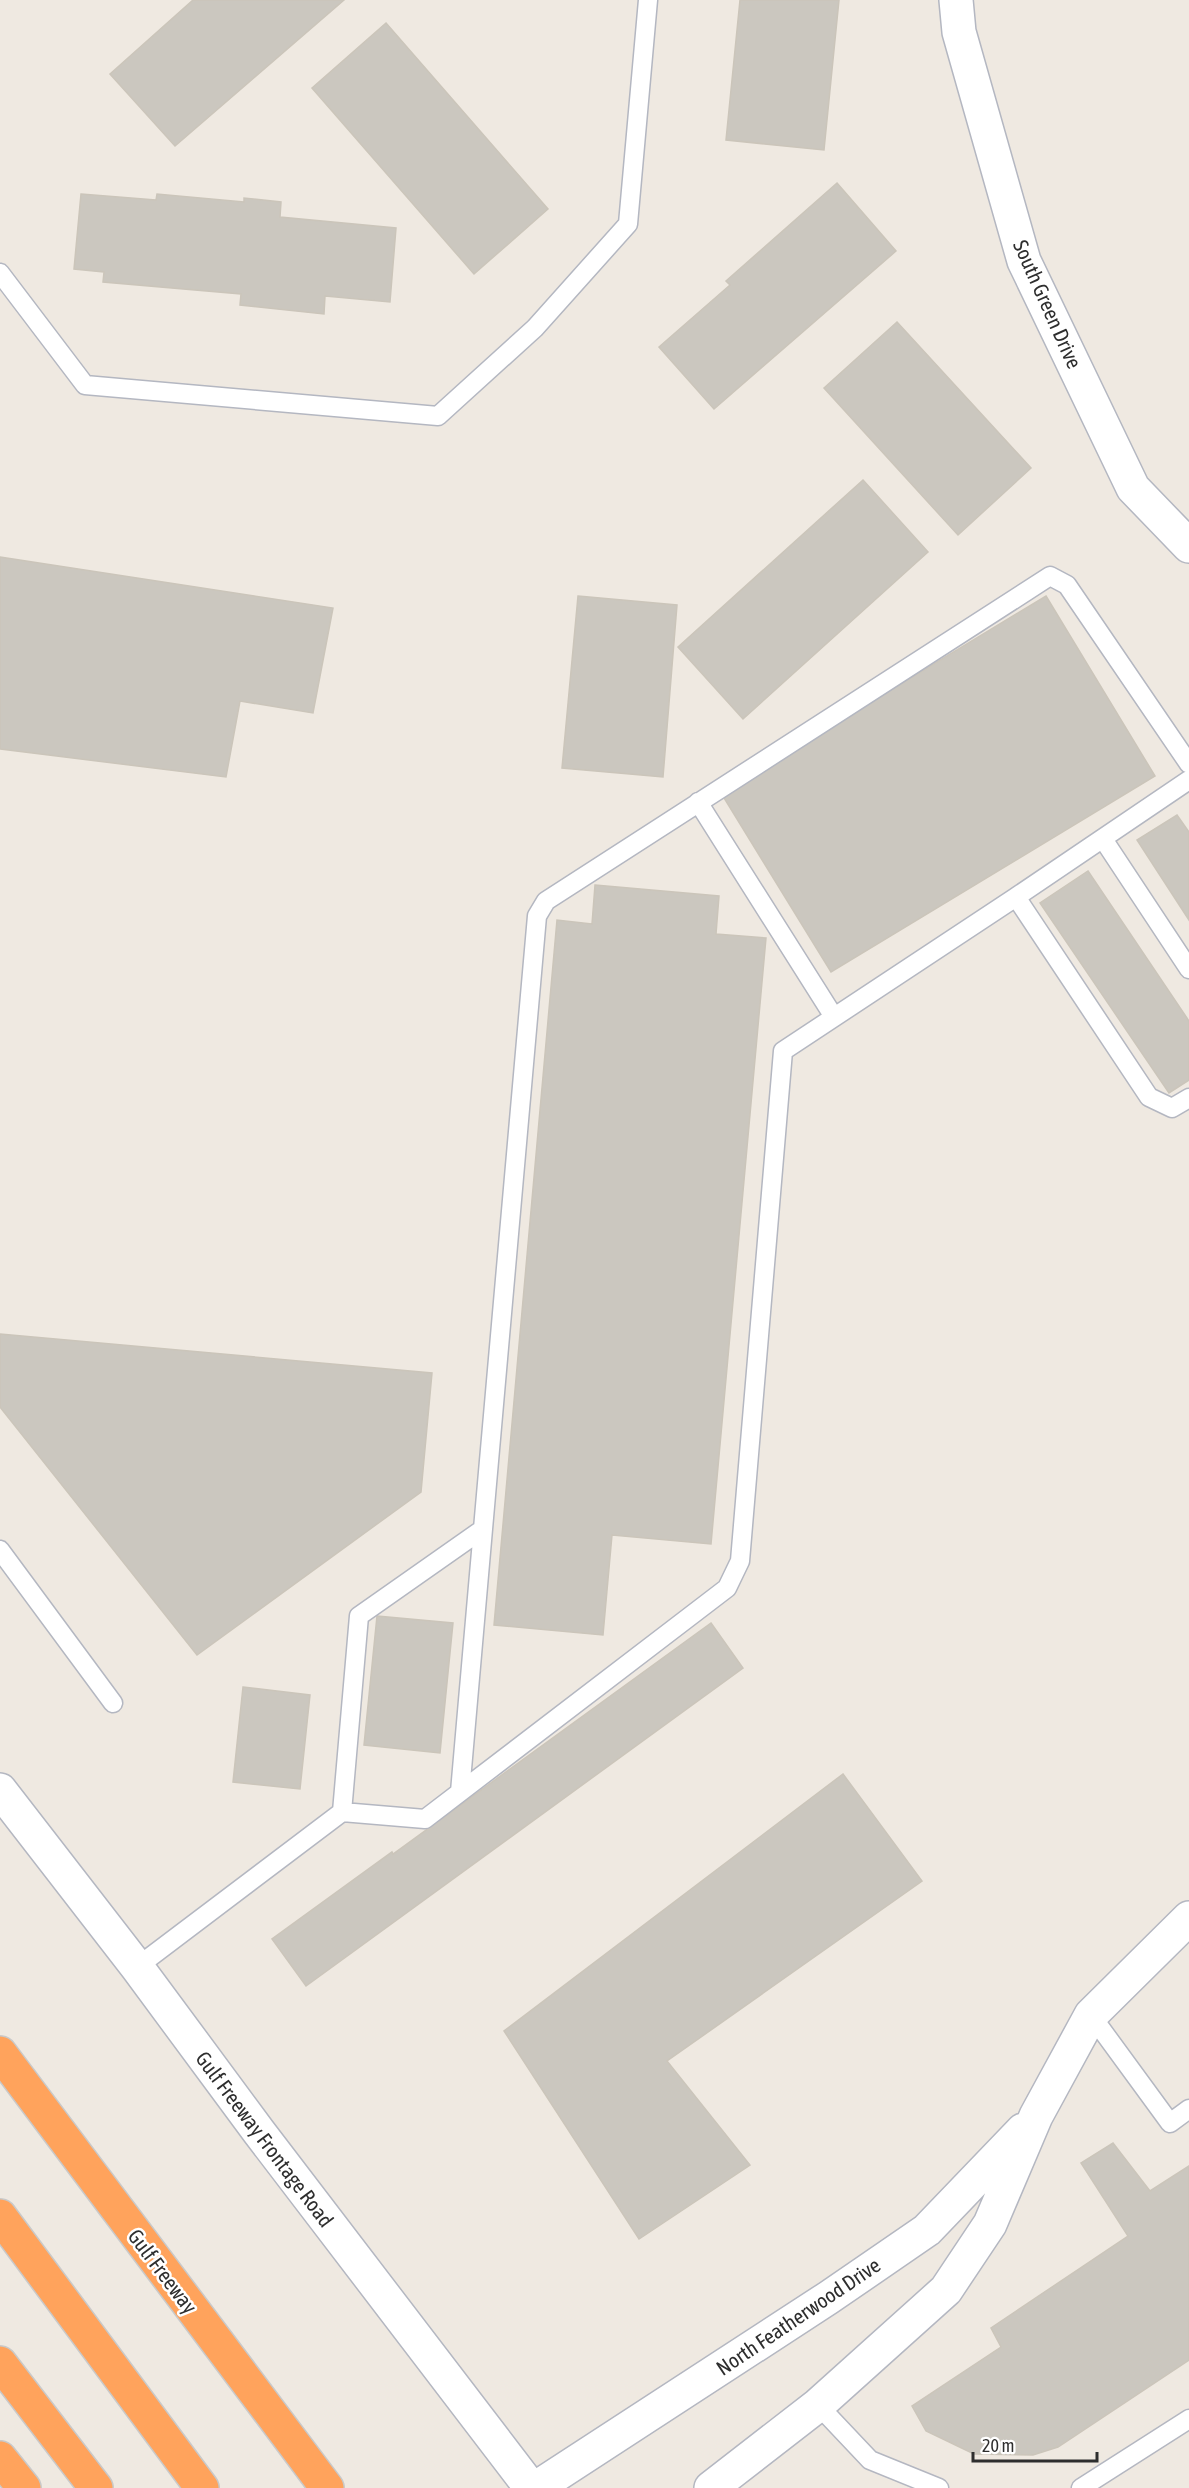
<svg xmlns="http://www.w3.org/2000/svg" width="1189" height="2488" font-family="'Asap Condensed',sans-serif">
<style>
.building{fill:#cbc7bf;stroke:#cbc5ba;stroke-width:1.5}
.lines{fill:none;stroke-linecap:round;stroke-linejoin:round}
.lane-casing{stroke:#b4b7c1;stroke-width:21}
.street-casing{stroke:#b4b7c1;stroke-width:36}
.secondary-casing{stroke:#b4b7c1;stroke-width:36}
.highway-casing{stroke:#c9c9c9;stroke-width:36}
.lane{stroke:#fff;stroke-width:18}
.street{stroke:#fff;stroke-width:33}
.secondary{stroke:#fff;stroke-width:33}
.highway{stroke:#ffa35c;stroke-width:33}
.labels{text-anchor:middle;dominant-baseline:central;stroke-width:5;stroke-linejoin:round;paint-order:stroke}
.street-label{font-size:21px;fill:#2e2e2e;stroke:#fff}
</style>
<rect width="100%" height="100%" fill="#efe9e1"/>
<path class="building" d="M193 0H344L175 146 110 74Z
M740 0H839L824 150 726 140Z
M386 23 548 209 474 274 312 88Z
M837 183 896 251 714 409 659 347 730 285 726 281Z
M81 194 156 200 157 194 244 202V198L281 202 280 217 396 228 390 302 325 296 324 314 240 305 241 294 103 282 104 272 74 269Z
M897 322 1031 468 958 535 824 388Z
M863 480 928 552 743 719 678 647Z
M0 557 333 608 313 713 240 701 226 777 0 749Z
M578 596 677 605 663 777 562 768Z
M1046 596 1155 776 831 972 721 793Z
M1177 815 1189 832V920L1137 840Z
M1088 871 1189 1021V1080L1169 1093 1040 903Z
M595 885 719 896 716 934 766 938 711 1544 612 1535 603 1635 494 1625 557 920 592 924Z
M0 1334 432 1373 421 1492 197 1655 0 1407Z
M377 1616 453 1623 440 1753 364 1745Z
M711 1623 743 1668 306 1986 272 1939 392 1852 393 1854Z
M243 1687 310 1695 300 1789 233 1782Z
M843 1774 922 1881 667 2061 750 2165 639 2239 504 2031Z
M1113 2143 1150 2191 1189 2166V2360L1058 2447 1033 2455 974 2454 926 2431 912 2406 1001 2347 991 2328 1128 2236 1081 2163Z"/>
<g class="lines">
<defs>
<path id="lane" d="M0 273 85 385 438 416 535 328 628 224 648 0
M698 802 834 1017
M1103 839 1189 969
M1016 897 1189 780
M0 1550 113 1703
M460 1792 483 1529
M342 1812 359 1616 483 1529 537 916 546 901 1050 576 1067 585 1189 764
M137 1967 342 1812 425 1819 727 1588 740 1561 783 1051 1016 897 1149 1097 1172 1108 1189 1098
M1091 2015 1170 2123 1189 2109
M818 2405 870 2460 939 2488
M1081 2488 1189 2419"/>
<path id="street" d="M956 0 959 32 1024 261 1133 488 1189 546
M536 2488 828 2298 927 2230 1023 2130
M711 2488 818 2405 946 2290 990 2224 1036 2116 1091 2015 1189 1918"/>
<path id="secondary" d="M0 1790 137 1967 259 2132 531 2488"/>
<path id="highway" d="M0 2053 327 2488
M0 2216 202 2488
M0 2363 96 2488
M0 2458 24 2488"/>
</defs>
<use href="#lane" class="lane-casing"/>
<use href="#street" class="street-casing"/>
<use href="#secondary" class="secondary-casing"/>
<use href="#highway" class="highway-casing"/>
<use href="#lane" class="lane"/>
<use href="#street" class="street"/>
<use href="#secondary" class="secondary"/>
<use href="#highway" class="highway"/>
</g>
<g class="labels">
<g class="street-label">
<text transform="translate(1048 304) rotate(66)">South Green Drive</text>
<text transform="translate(265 2139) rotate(53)">Gulf Freeway Frontage Road</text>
<text transform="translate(163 2271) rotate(53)">Gulf Freeway</text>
<text transform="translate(798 2316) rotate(-34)">North Featherwood Drive</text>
</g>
</g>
<path d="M973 2452v9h124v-9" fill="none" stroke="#2e2e2e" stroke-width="3"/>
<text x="982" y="2452" font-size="18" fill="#2e2e2e" stroke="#ffffff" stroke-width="4.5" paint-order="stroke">20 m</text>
</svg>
